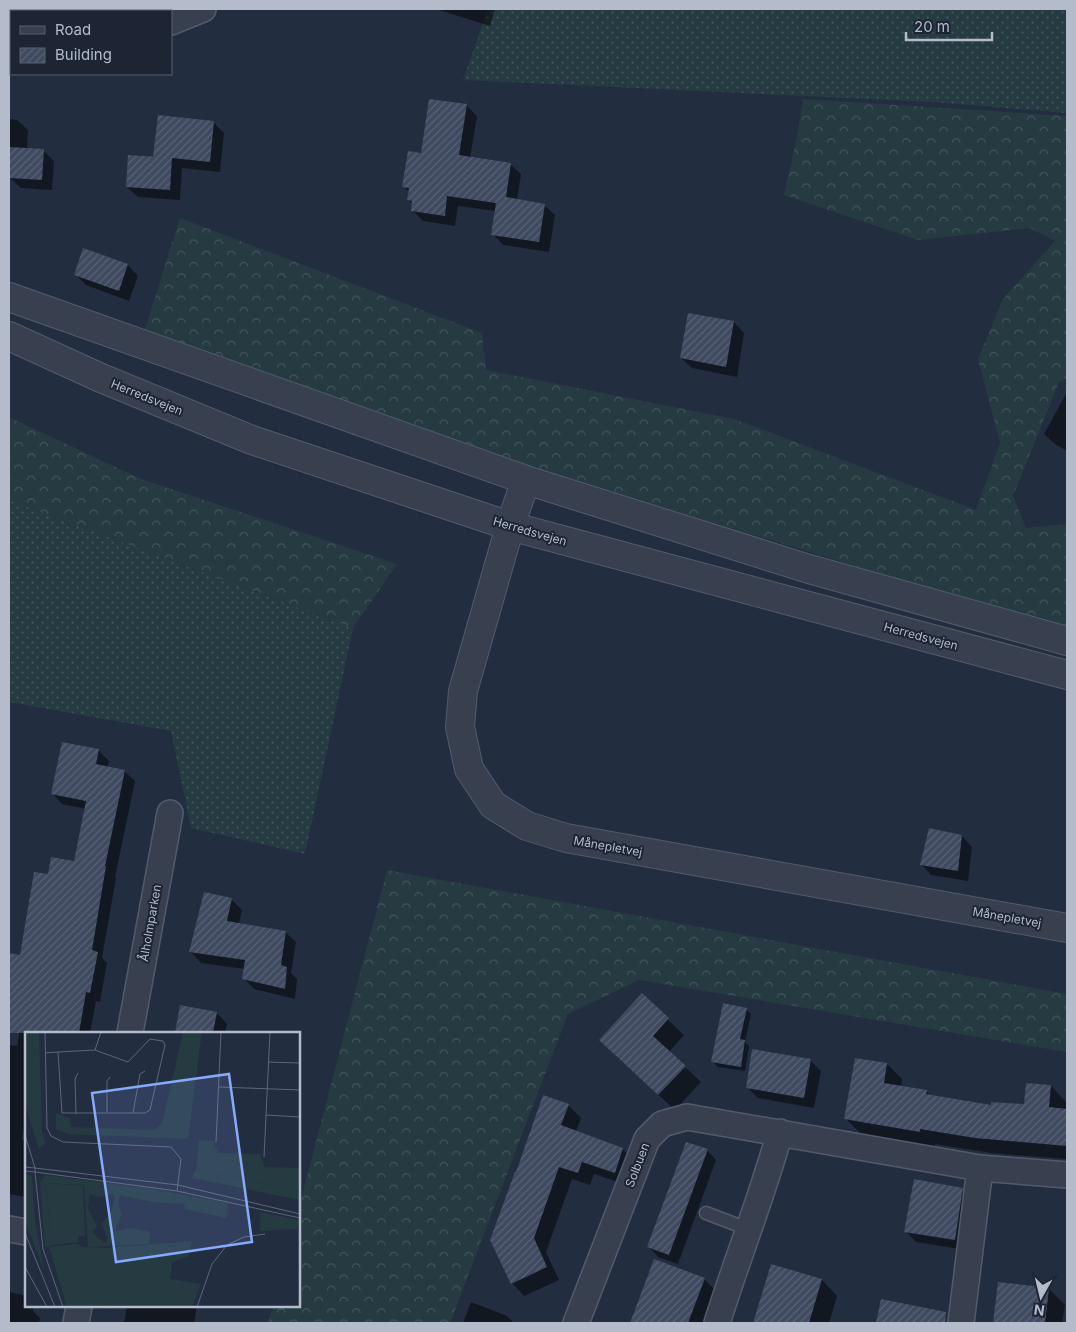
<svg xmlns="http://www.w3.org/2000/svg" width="1076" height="1332" font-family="Inter,sans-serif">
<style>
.grass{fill:url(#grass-dots)}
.forest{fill:url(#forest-crowns)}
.shadow{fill:#0007}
.building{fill:url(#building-hatch)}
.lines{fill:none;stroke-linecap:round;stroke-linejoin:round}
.service-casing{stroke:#535b6b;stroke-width:15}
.minor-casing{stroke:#535b6b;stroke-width:28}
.tertiary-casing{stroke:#535b6b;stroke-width:30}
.service{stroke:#384050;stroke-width:12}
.minor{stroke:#384050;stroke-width:25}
.tertiary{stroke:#384050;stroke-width:28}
.labels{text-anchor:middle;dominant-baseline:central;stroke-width:4;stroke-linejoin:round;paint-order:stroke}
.street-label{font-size:12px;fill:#b4bbcb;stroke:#1d2535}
.inset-road{fill:none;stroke:#5d6678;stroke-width:1}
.view{fill:#87aafd;fill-opacity:0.15;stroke:#87aafd;stroke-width:2.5}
.inset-edge{fill:none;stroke:#b4bbcb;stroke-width:2.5}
</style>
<defs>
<pattern id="grass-dots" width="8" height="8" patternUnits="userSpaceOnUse" patternTransform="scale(1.25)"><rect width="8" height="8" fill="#253b41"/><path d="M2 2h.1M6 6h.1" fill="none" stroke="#42555b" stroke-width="1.8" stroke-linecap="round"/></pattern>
<pattern id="forest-crowns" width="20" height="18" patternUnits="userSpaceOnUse" patternTransform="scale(1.25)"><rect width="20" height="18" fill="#253b41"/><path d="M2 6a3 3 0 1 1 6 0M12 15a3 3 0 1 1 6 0" fill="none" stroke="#42555b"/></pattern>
<pattern id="building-hatch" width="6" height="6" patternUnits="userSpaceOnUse" patternTransform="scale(1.25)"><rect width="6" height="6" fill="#3f4a60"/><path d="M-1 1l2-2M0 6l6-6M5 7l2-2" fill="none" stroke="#586275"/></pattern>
</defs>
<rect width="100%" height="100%" fill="#232d40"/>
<path class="grass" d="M488 9H1067V113L933 102 463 80Z
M9 500 353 628 305 854 191 828 171 731 9 702Z"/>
<path class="forest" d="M803 99 1067 116V378L1059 382 1013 496 1026 528 1067 524V630L711 522 465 445 145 329 180 218 482 333 486 370 734 419 976 510 1000 443 978 359 1003 299 1055 241 1030 228 918 240 784 195 798 131Z
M9 417 141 479 397 564 353 628 9 500Z
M387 870 1067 994V1052L639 980 568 1014 450 1323H268L273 1306H299V1207Z"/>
<path class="shadow" d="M436 9H495L490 26Z
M466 105 477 116 470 158 510 164 521 174 517 200 544 205 555 215 549 252 503 245 493 234 496 211 458 206 455 226 423 221 412 210 413 204 408 200 409 192 404 186 422 154Z
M9 119 17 120 28 130 27 149 43 150 54 161 52 190 21 188 10 178Z
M213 122 224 133 220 172 182 168 180 200 138 197 127 187 157 158Z
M84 250 128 265 138 276 129 301 86 285 75 274Z
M689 314 734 322 744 333 737 377 692 368 681 358Z
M1067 392V451L1055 444 1044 434Z
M98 750 109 761 107 767 124 771 135 781 115 877 116 878 102 958 107 963 100 1002 96 1001 90 1033H26V1117L22 1139 26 1140V1197L9 1194V1045L17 1046 20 1029 49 995 9 988V954L21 956 49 876 75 862 86 809 62 804 52 793Z
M962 836 972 847 968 881 931 875 921 864Z
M231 899 242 910 239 924 285 932 296 942 291 973 297 979 295 999 254 989 244 978 245 969 201 963 191 952Z
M642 995 684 1035 669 1052 701 1082 675 1110 616 1056Z
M181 1007 217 1013 227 1024 225 1033H176Z
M746 1009 751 1014 745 1042 749 1046 745 1071 718 1067 713 1062Z
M810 1060 821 1071 814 1108 758 1098 747 1087Z
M887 1064 902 1079 901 1087 926 1091 931 1096 992 1107 1025 1106 1051 1086 1066 1102 1067 1159 991 1153 935 1144V1147L861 1134 846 1119Z
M568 1105 581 1118 576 1132 622 1149 635 1161 627 1185 594 1174 590 1185 572 1179 546 1252 559 1280 524 1296 512 1283 491 1240Z
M707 1150 716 1160 678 1264 658 1257 649 1247Z
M962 1189 973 1200 965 1250 916 1242 906 1231Z
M655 1261 704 1279 720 1295 710 1323H632Z
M772 1265 822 1280 837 1296 829 1323H754Z
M999 1283 1049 1289 1065 1305 1062 1323H994Z
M9 1292 23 1295 26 1298V1306H33V1311L40 1318 39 1323H9Z
M882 1301 935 1312 947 1323H878Z
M471 1302 507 1316 514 1323H463Z
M127 1306H197L194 1323H124Z"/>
<path class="building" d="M429 99 467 104 459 155 511 163 506 197 545 204 539 242 491 235 496 203 447 196 445 216 411 211 412 201 407 200 409 188 402 187 408 151 421 153Z
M158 115 214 121 210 162 172 158 170 190 126 187 128 155 159 157H153Z
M9 147 44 149 42 180 9 178Z
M83 248 128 264 119 291 74 275Z
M688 313 734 321 726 367 680 358Z
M62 742 99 749 96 764 125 770 105 866H106L92 950 98 952 90 993 86 992 79 1033H9V953L20 955 34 872 48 874 51 857 74 861 86 801 51 794Z
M929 828 962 835 958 871 920 865Z
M204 892 232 898 227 921 286 931 281 965 287 967 285 989 242 979 245 960 189 952Z
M642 993 669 1018 653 1036 686 1066 658 1095 599 1040Z
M723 1003 747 1008 740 1039 745 1040 741 1067 711 1062Z
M180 1005 217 1012 213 1033H175Z
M752 1049 811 1059 804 1098 746 1088Z
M855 1058 887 1063 884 1083 927 1090 926 1094 991 1105V1102L1024 1104 1026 1083 1051 1085 1049 1107 1067 1109V1146L975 1138 920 1129V1132L844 1119Z
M543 1095 569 1104 561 1125 623 1148 615 1173 582 1162 578 1173 559 1167 534 1238 547 1267 511 1284 490 1240 515 1172H516Z
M686 1142 708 1149 669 1255 647 1247Z
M914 1179 963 1188 955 1240 904 1232Z
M654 1259 705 1278 688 1323H630Z
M771 1264 822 1279 809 1323H753Z
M998 1282 1049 1288 1045 1323H993Z
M881 1299 946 1312 945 1323H876Z"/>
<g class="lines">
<defs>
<path id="service" d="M706 1213 748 1229"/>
<path id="minor" d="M171 22 203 9
M9 55H11
M130 1033 170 813
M9 1229 26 1232
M76 1323 79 1306
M576 1323 647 1139 662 1124 687 1117 980 1168 1067 1175
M717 1323C737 1259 762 1197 780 1132
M961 1323 980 1168"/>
<path id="tertiary" d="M9 297 526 480 809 569 1067 641
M9 336 101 378 252 440 510 526 1067 675
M526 480 510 526 463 691 460 727 469 769 493 805 527 826 566 838 1067 928"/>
</defs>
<use href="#service" class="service-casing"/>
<use href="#minor" class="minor-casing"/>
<use href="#tertiary" class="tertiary-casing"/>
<use href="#service" class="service"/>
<use href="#minor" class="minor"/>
<use href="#tertiary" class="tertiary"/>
</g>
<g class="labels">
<g class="street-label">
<text transform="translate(147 397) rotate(22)">Herredsvejen</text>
<text transform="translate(530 531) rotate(16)">Herredsvejen</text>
<text transform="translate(921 636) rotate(15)">Herredsvejen</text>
<text transform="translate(608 846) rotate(10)">Månepletvej</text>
<text transform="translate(1007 917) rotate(10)">Månepletvej</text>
<text transform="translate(150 923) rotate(-80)">Ålholmparken</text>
<text transform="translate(637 1165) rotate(-69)">Solbuen</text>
</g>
</g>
<g transform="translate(25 1032)">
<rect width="275" height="275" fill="#232d40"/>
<path d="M174 108 188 109 193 121 235 122 240 135 275 136V160L171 137ZM0 142 7 144 10 190 19 237 0 190ZM20 151 58 154 60 204H53V210L27 213ZM167 209 164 224 147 230 145 247 176 252 167 275H42L24 215 52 212 58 215 80 216Z" fill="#253b41"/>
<path d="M0 0H14L17 101 21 111 14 117 0 72ZM158 0H177L163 107 43 102 31 97V81L45 86 46 95 129 98 137 92ZM171 137 275 160V168L167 146ZM20 143 128 157 203 171 201 186 160 177 159 172 127 170 95 163 93 172 97 182 90 199 107 196 125 200 124 212 63 215 59 153 20 151 27 214 20 215 15 150ZM65 162 73 165 88 162 90 166 86 181 76 192 83 206 80 211 67 201 72 194 63 177ZM235 180 274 188 272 197 235 199Z" fill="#253b41" fill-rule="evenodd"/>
<path d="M92 246 124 265 120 275H92L73 271 85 262 83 254Z" fill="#253b41"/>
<path class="inset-road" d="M20 0 22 96 26 104 38 110 146 115 156 127 152 159M70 18 76 0M20 21 33 20 37 81H120L125 78 140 13 138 9 125 7 103 30 70 18 33 20M243 30 275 31M194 55 275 58M82 80V49L85 45M108 81 115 42 120 39M51 82 50 47 53 41M241 83 275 85M0 103 10 136M191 110 196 0M239 125 245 0M0 135 10 136V140L0 139M10 136 153 153 275 182M10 140 152 159 275 186M10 140 18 217 38 275M0 201 30 275M0 235 22 275M172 275 187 232 202 213 219 205 240 202"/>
<path class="view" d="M204 42 227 210 91 230 67 61Z"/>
<rect width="275" height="275" class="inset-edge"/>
</g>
<rect width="1076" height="1332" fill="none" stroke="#b4bbcb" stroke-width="20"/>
<rect x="10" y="10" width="162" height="65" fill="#1d2535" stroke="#596171"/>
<rect x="20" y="26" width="25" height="8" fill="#384050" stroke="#596171"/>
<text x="55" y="35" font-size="15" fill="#b4bbcb">Road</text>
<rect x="20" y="48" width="25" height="15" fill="url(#building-hatch)" stroke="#596171"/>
<text x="55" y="60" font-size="15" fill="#b4bbcb">Building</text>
<g transform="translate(1041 1297) rotate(188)" stroke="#1d2535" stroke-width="4" paint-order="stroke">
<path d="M0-4L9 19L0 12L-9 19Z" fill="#b4bbcb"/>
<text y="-8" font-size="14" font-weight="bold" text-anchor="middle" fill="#b4bbcb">N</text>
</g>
<path d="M906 32v8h86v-8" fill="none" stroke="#b4bbcb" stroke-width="2.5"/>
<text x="914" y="32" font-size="15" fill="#b4bbcb" stroke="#1d2535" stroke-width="4" paint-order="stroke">20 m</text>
</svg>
